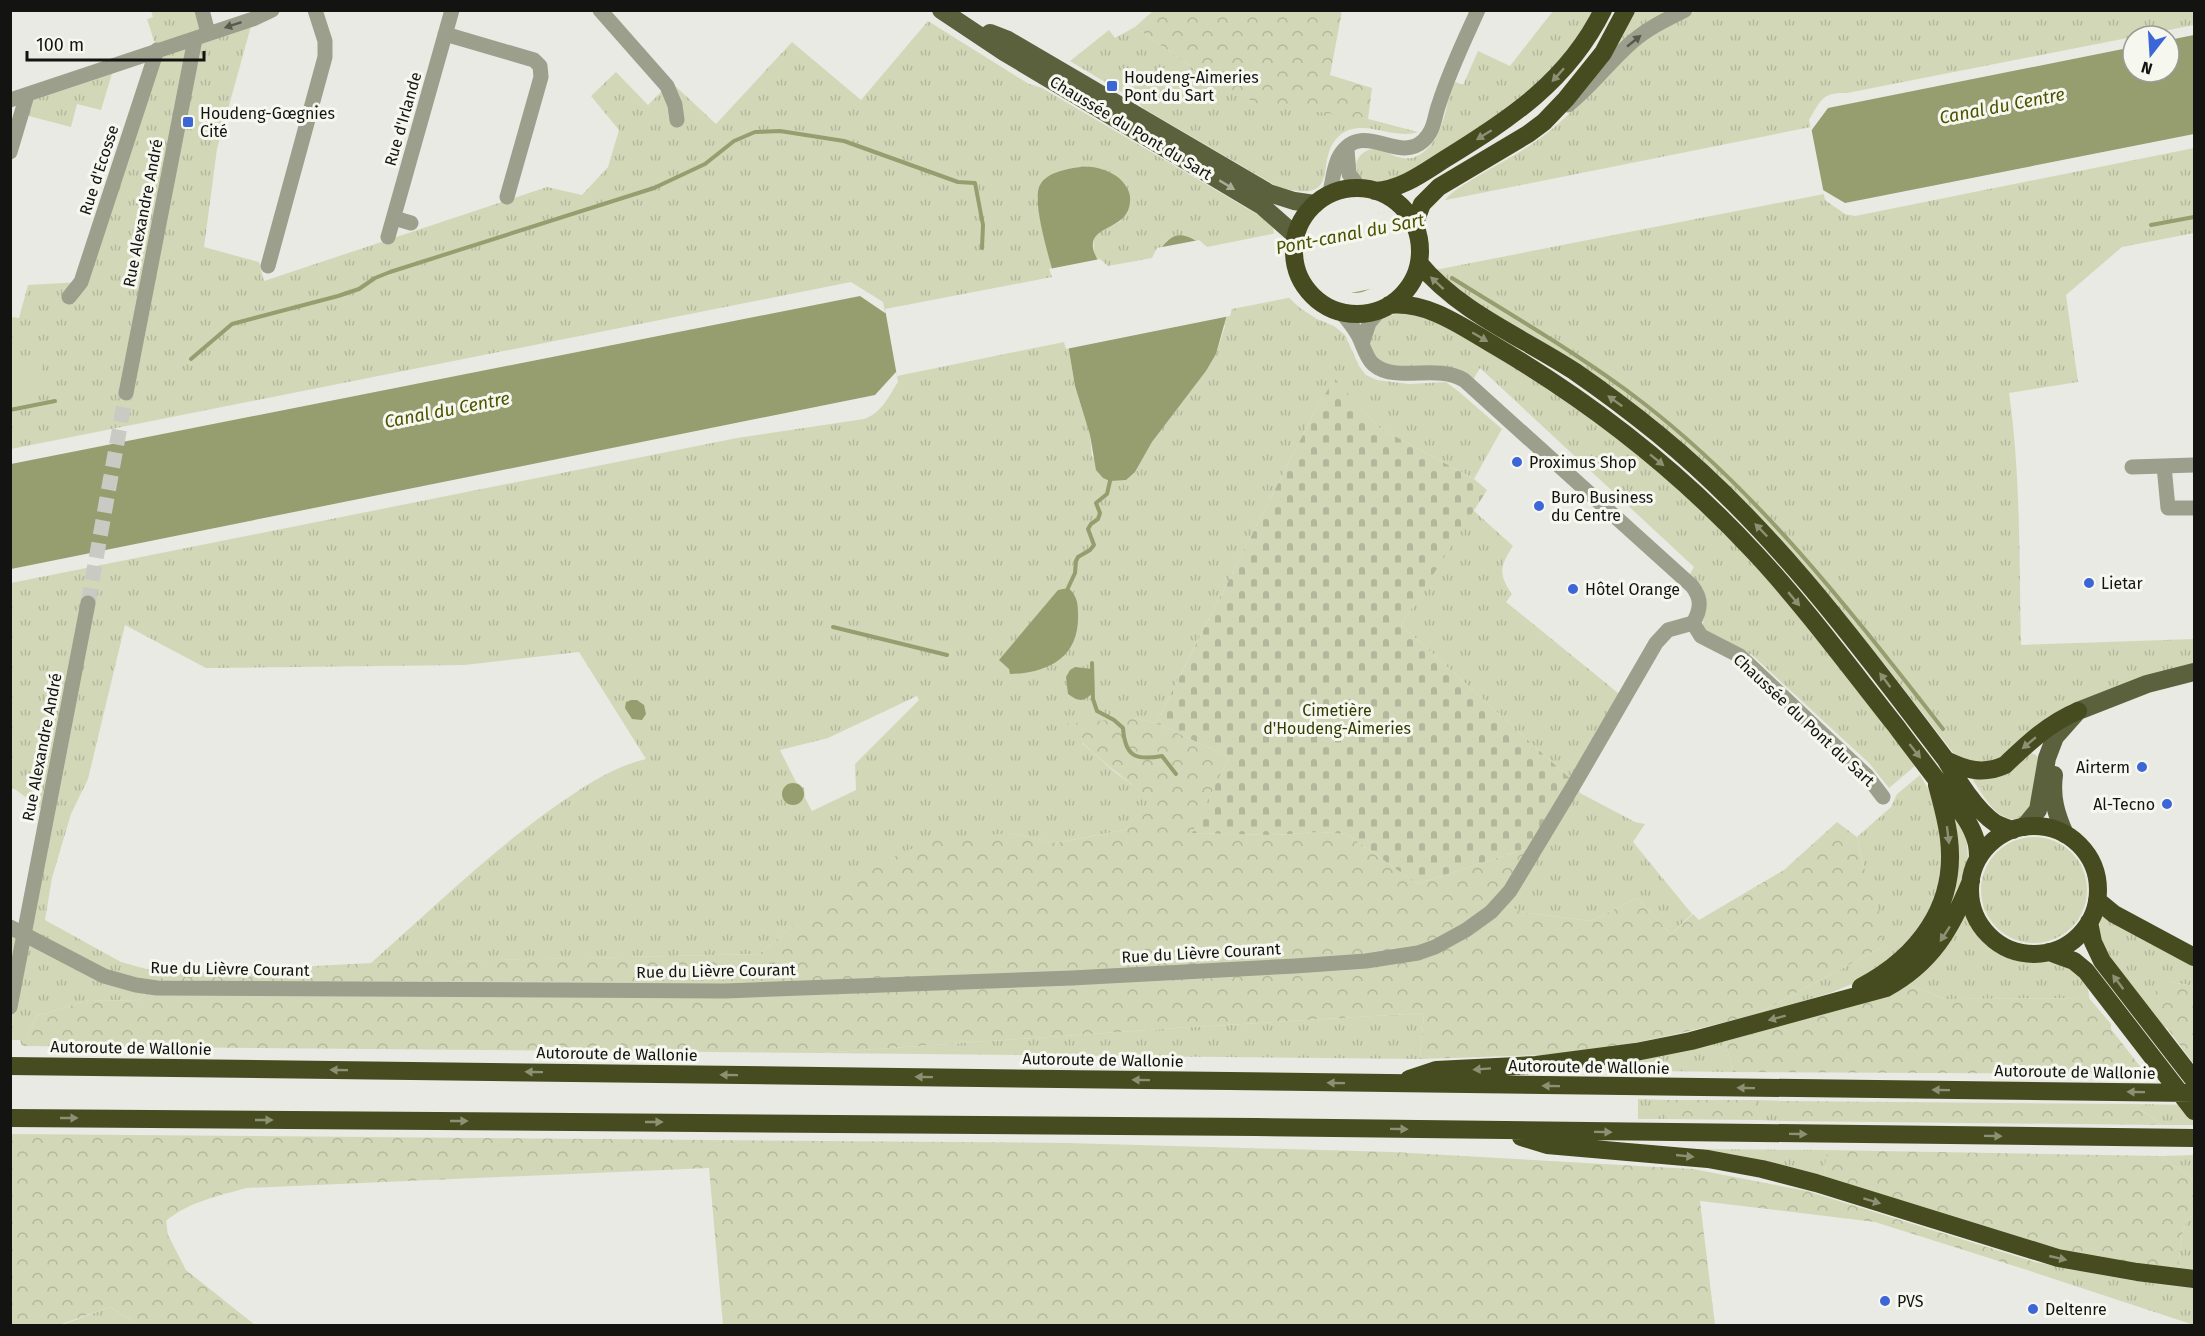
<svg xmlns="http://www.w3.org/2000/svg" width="2205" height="1336" font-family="'Fira Sans',sans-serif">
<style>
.grass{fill:url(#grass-tufts);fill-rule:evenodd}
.forest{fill:url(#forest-crowns)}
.cemetery{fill:url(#cemetery-stones)}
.park{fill:#d2d8b7}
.water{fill:#969d6f}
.pier{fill:#e9eae3}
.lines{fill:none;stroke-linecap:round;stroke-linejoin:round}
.stream{stroke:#969d6f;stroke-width:4}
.minor-tunnel{stroke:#c9cac4;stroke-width:15;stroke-dasharray:15 8;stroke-linecap:butt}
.minor{stroke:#9b9f8b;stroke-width:15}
.major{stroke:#5c613d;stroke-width:18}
.highway{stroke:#464c20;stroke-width:18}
.oneway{fill:#57594e}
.oneway2{fill:#8c9173}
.oneway3{fill:#a9ac96}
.poi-dot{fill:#3c66d7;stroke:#f6f8f0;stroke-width:2}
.labels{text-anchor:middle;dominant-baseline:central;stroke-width:6;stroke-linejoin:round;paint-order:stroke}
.poi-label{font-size:16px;fill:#131311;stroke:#f6f8f0;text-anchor:start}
.street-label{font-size:16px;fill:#131311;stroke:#f6f8f0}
.park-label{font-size:16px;fill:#343a00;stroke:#f6f8f0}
.water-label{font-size:18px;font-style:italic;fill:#4c5301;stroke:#f6f8f0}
</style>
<defs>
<pattern id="grass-tufts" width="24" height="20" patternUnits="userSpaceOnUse" patternTransform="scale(1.5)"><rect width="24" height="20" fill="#d2d8b7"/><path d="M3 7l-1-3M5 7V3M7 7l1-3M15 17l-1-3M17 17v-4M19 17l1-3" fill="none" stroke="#b3b89c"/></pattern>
<pattern id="forest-crowns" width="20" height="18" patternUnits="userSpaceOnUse" patternTransform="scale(1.5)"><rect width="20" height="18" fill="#d2d8b7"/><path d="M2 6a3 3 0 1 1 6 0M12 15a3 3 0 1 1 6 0" fill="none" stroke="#b3b89c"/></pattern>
<pattern id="cemetery-stones" width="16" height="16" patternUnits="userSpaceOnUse" patternTransform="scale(1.5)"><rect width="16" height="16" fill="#d2d8b7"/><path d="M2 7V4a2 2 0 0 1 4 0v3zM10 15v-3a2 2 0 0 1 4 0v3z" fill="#b3b89c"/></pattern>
</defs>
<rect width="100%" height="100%" fill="#e9eae3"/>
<path class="grass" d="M151 11H202L208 33 253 19 217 149 204 247 259 262 264 281 547 187 582 195 608 167 619 130 591 96 616 72 648 105 671 82 716 124 792 42 861 100 928 21 1029 84 1042 88 1272 223 1285 294 1300 308 1317 319 1334 326 1345 335 1359 366 1366 375 1377 380 1409 384 1446 382 1458 391 1502 429 1474 479 1378 427 1335 380 1318 405 1156 723 1133 718 1082 743 1116 773 1152 799 1124 830 1055 843 1010 833 792 927 759 954 371 963C432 909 490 852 557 805 585 786 612 767 646 759L579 652 465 665 206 668 125 625 88 779 71 814 52 878 45 920 121 962 165 974 138 1001 89 1000 37 1016 22 1046 20 1040H11V927L24 934 47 813 16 790 11 788V583L737 438 864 419C882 413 888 397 898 382L883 302 851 282 11 449V317L19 318 28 285 81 282 157 50 147 19 153 17ZM1085 166 1112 173 1121 221 1101 231 1094 237C1091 261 1102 266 1120 278L1145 276 1168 239 1225 326 1216 354 1206 371 1152 442 1135 472 1092 457 1090 435 1075 386 1059 295 1042 231 1037 197ZM917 696 919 700 855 764 856 790 812 811 805 798 804 788 796 782 780 750 828 738Z
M1553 11H1596C1582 30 1569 52 1553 70 1539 84 1518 103 1502 114 1486 126 1468 135 1452 146 1430 159 1409 176 1384 182 1373 185 1357 180 1356 166 1356 157 1365 149 1374 149 1389 150 1400 164 1417 156 1443 144 1446 106 1453 81L1463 85 1478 51 1510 66Z
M1635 11H1675L1609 59Z
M1697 11H2194V25L1847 93C1822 92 1821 100 1809 120L1825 200 1845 214 1855 216 2194 148V233L2122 247 2066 295 2078 382 2009 393C2021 476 2019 561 2021 645L2194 639V664L2163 673 1992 766 1959 760 1885 665 1744 503 1447 284 1427 258 1425 224C1434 214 1444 198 1456 190 1483 171 1515 157 1542 137 1586 105 1614 57 1659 27 1670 20 1685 16 1697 11Z
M1135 27 1204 76 1418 132C1393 141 1360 115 1338 137 1313 162 1345 205 1278 187L1143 108 1138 102 1070 61 1109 30 1115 38Z
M115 64 101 110 77 104 71 127 21 114 27 95Z
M1406 313C1447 323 1484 348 1520 370 1589 412 1656 463 1713 521 1787 597 1852 681 1915 766L1889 788 1869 763 1751 654 1744 655 1702 629 1706 601 1688 577 1694 567 1480 368 1473 380 1456 369 1444 366 1397 367 1381 362 1369 346C1373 320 1381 315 1406 313Z
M1473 510 1513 546C1500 566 1498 574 1512 594L1506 602 1623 697 1576 784 1580 793 1635 822 1645 824 1633 842 1692 914 1671 934 1637 898 1591 921 1526 913 1500 903 1575 783 1401 625Z
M2031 753 2036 755 2039 759 2034 799 2022 819C1997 824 1985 797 1972 779 2002 779 2006 774 2027 754Z
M1920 775 1934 799 1944 844 1936 902 1915 940 1862 980 1830 993 1757 1014 1882 947 1857 837 1891 807 1897 794Z
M1953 814 1966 834 1968 859 1961 889 1954 908 1932 932Z
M1981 890a53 53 0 1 1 106 0a53 53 0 1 1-106 0Z
M1965 909C1971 932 1987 951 2010 959 2034 966 2063 955 2081 977 2087 985 2089 988 2089 998L1945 999 1906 984Z
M2100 913 2194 965V986L2171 982 2150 1012 2104 950 2099 934Z
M1424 1013 1420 1059 820 1053 1176 1028Z
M1725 1040 1733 1072 1579 1070Z
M1638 1099 1667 1100V1119H1638Z
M1755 1100 1784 1101V1121L1755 1120Z
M2133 1104 2194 1105V1125H2162Z
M1687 1149 1827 1150 1824 1178Z
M2194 1155V1180L2161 1156Z
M2194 1215V1270L2178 1269 2182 1234 2188 1218Z
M2035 1262C2088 1273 2140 1283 2194 1288V1325L2027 1270Z
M110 1307 139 1325 59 1326Z"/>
<path class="forest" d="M1154 10 1342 11 1330 75 1372 88 1368 119 1256 103 1204 76 1135 27Z
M1133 718 1156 723 1229 757 1193 833 1273 835 1320 832 1347 834 1417 884 1540 844 1501 903 1526 913 1591 921 1637 898 1671 934 1693 914 1699 920 1784 870 1837 822 1857 837 1863 864 1882 921V947L1757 1014 1681 1033 1611 1048 1542 1055 1420 1059 1424 1013 1176 1028 820 1053 22 1046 37 1016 89 1000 138 1001 165 974 389 962 759 954 856 874 929 841 1010 833 1056 843 1124 830 1151 799C1120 776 1090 752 1064 724Z
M2171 982 2194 986V1064L2167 1028 2159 1024 2150 1012 2156 990Z
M1906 984 1945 999 2089 998 2111 1024V1029L2146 1074 1733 1072 1725 1040Z
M1667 1100H1755V1120L1667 1119Z
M1784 1101 2133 1104 2162 1125 1784 1121Z
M11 1134 1067 1143 1392 1152 1693 1169 1807 1191 2035 1262 2027 1270 1875 1222 1700 1201 1715 1325H723L709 1168 246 1188C219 1196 188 1202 166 1221L168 1235 186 1270 255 1325H139L110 1307 59 1325H11Z
M1827 1150 2161 1156 2194 1180V1215L2188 1218 2182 1234 2178 1269 2120 1262 2050 1249 1824 1178Z"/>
<path class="cemetery" d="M1335 379 1378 427 1474 479 1487 490 1401 625 1575 783 1540 844 1417 884 1347 834 1320 832 1273 835 1192 833 1229 757 1156 723 1318 405Z"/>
<path class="park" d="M39 353 46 390 11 397V359Z"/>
<path class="water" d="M2194 35V134L1845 203 1823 190 1387 276C1368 294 1356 297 1332 288L1229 307 1216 354 1206 371 1152 442 1135 472 1126 480 1110 481 1103 478 1096 470 1090 435 1075 386 1067 339 896 372 875 395 11 569V464L860 296 885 313 1055 279C1050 261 1031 201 1040 185 1047 172 1067 169 1080 167 1093 165 1113 171 1122 181 1128 188 1131 194 1130 202 1128 232 1085 224 1094 252 1098 261 1099 264 1107 270L1154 260C1169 233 1181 226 1207 250L1372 215 1811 131 1828 108 2133 47V72H2169V40Z
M1068 588C1076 594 1078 602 1078 613 1080 657 1049 673 1010 674L1009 669 999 660 1058 590Z
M1075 667 1092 669 1093 693C1083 702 1079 702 1068 694L1066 677 1070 670Z
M631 700H637L644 705 646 714 642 720 632 719 625 708 626 702Z
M782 794a11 11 0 1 1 22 0a11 11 0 1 1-22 0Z"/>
<path class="pier" d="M1811 127 1824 194 1389 279 1380 287 1341 295 1329 290 1232 309 1230 316 1066 349 1064 342 897 376 885 309 1052 277 1049 269 1100 259 1108 266 1152 258 1157 248 1199 240 1207 247 1317 225 1329 214 1361 208 1376 214Z"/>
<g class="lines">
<path class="stream" d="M2151 225 2194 217
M1452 278C1516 318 1582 356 1642 402 1760 493 1852 613 1943 729
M191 359 232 324 338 296 359 289 375 278 390 272 654 188 705 164 734 141 755 132 780 131 844 141 958 182 975 183 983 225 982 248
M10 410 55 401
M1068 588 1075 573 1076 561 1078 557 1090 550 1094 545 1088 529 1091 524 1098 519 1100 513 1096 503 1107 494 1110 481
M833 627 947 655
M1092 663 1093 699 1097 711 1114 720 1123 728C1125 756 1135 761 1162 756L1176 774"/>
<path class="minor-tunnel" d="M88 603 126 393"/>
<path class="minor" d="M202 10 208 33
M600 10 667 86 675 105 677 120
M445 34 534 60 540 66 541 77 507 197
M10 100 253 19 272 10
M1568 105C1592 86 1609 62 1632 42 1648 28 1667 19 1685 10
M1347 149 1349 174 1361 189
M10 152 27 95
M1329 195C1333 183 1333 166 1340 155 1363 119 1398 164 1423 141 1435 130 1434 117 1439 104 1449 72 1464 41 1478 10
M394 218 411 223
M388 237 452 10
M268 266 325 57V41L315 10
M69 297 81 282 157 50
M1341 312C1347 319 1353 326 1358 335 1363 344 1365 356 1373 364 1396 384 1436 363 1464 380L1692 586C1702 599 1701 609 1693 623
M1362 344 1369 323 1380 310
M126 393 195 39
M2164 466 2168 508H2194
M2132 467 2194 465
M1693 623 1701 636 1740 656 1867 776 1883 797
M10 927 104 976 136 985 157 988 725 991 1072 978 1295 966 1366 961 1418 953 1435 947 1466 930 1491 912 1510 891 1575 783 1656 643 1668 630 1693 623
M10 1007 88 603"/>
<path class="major" d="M941 10 1004 52 1262 206 1296 236
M990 33 1008 40 1049 64 1269 193 1294 201 1315 204
M2054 775C2051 797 2056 814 2065 834
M2024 827 2038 810 2047 758 2055 737 2078 711 2147 684 2194 672"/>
<path class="highway" d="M1294 251a63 63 0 1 1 126 0a63 63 0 1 1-126 0Z
M1375 191C1402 189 1423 173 1445 159 1510 119 1568 81 1603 10
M1414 225 1422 204 1439 187 1528 134 1544 122 1566 99 1603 53 1626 10
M1419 263C1459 312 1522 337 1574 371 1603 391 1631 412 1658 434 1771 526 1858 644 1946 760 1956 779 1977 811 1995 823 2000 826 2007 828 2013 830
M1389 305C1429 301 1464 328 1497 347 1592 403 1680 472 1755 553 1806 608 1850 668 1896 726 1912 748 1929 769 1945 791 1957 807 1971 822 1976 841 1978 847 1978 853 1978 859
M1946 760C1966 770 1983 775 2005 765 2027 744 2049 723 2078 711
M1970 890a64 64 0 1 1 128 0a64 64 0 1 1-128 0Z
M2097 900 2114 914 2194 957
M2089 922 2093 942 2102 961 2194 1080
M2049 952 2074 961 2086 971 2194 1111
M1861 987C1918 957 1957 906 1949 839 1947 821 1942 803 1937 785
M10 1066 2194 1093
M1409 1079 1436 1070 1536 1065 1636 1052 1691 1041 1886 988C1932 963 1951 929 1971 881
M10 1118 1256 1127 2194 1138
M1521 1137 1547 1145 1708 1159 1762 1169 1816 1183 2058 1258 2137 1272 2194 1279"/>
</g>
<defs><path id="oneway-solid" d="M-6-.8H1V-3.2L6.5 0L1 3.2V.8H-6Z" transform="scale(1.5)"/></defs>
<g class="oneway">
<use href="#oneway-solid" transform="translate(233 25) rotate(162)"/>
<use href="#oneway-solid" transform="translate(1634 41) rotate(-39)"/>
</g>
<g class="oneway2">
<use href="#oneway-solid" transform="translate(1558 75) rotate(132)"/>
<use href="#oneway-solid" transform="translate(1484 135) rotate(148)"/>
<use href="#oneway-solid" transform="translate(1437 283) rotate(-137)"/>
<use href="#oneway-solid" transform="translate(1480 337) rotate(30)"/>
<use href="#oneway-solid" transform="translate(1615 401) rotate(-144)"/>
<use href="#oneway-solid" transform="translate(1657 460) rotate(39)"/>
<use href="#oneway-solid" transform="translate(1761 530) rotate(-134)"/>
<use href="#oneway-solid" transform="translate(1794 599) rotate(50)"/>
<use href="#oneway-solid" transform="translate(1885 680) rotate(-127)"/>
<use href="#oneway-solid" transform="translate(2029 743) rotate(140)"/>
<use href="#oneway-solid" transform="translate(1915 751) rotate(52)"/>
<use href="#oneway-solid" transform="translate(1948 835) rotate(83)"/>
<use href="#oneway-solid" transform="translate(1945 934) rotate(123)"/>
<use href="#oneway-solid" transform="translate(2118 982) rotate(-127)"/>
<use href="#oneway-solid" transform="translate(1777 1018) rotate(165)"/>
<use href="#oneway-solid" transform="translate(1482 1069) rotate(176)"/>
<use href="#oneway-solid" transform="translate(339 1070) rotate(-179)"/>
<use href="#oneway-solid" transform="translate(534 1072) rotate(-179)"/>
<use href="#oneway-solid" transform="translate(729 1075) rotate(-179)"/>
<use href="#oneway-solid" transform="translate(924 1077) rotate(-179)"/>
<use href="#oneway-solid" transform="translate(1141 1080) rotate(-179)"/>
<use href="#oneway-solid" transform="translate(1336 1083) rotate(-179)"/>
<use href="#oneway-solid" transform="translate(1551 1086) rotate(-179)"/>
<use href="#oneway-solid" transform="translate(1746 1088) rotate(-179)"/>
<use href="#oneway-solid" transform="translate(1941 1090) rotate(-179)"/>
<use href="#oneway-solid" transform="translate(2136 1092) rotate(-179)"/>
<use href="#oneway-solid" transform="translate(69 1118)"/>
<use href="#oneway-solid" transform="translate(264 1120)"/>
<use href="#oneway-solid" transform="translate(459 1121)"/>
<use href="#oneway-solid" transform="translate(654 1122)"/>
<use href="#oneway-solid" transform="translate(1399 1129) rotate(1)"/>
<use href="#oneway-solid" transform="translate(1603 1132) rotate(1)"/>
<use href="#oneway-solid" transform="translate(1798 1134) rotate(1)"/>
<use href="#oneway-solid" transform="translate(1993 1136) rotate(1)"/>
<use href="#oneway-solid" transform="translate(1685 1156) rotate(6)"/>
<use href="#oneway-solid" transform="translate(1872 1201) rotate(17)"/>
<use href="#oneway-solid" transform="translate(2058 1258) rotate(13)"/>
</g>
<use class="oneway3" href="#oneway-solid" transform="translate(1227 185) rotate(31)"/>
<g class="poi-dot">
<rect x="1106" y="80" width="12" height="12" rx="3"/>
<rect x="182" y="116" width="12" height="12" rx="3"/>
<circle cx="1517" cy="462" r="6"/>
<circle cx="1539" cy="506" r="6"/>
<circle cx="2089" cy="583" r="6"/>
<circle cx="1573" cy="589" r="6"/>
<circle cx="2142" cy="767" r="6"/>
<circle cx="2167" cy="804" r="6"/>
<circle cx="1885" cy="1301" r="6"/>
<circle cx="2033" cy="1309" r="6"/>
</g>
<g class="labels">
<g class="poi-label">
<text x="1124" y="77">Houdeng-Aimeries<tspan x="1124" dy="18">Pont du Sart</tspan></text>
<text x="200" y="113">Houdeng-Gœgnies<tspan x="200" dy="18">Cité</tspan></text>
<text x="1529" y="462">Proximus Shop</text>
<text x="1551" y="497">Buro Business<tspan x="1551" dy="18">du Centre</tspan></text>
<text x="2101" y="583">Lietar</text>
<text x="1585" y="589">Hôtel Orange</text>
<text x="2130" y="767" text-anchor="end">Airterm</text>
<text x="2155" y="804" text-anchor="end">Al-Tecno</text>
<text x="1897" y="1301">PVS</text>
<text x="2045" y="1309">Deltenre</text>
</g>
<g class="street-label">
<text transform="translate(403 119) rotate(-74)">Rue d'Irlande</text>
<text transform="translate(1131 128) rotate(31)">Chaussée du Pont du Sart</text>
<text transform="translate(99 170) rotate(-72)">Rue d'Ecosse</text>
<text transform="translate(143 213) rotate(-79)">Rue Alexandre André</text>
<text transform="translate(1804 720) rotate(43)">Chaussée du Pont du Sart</text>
<text transform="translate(42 747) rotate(-79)">Rue Alexandre André</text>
<text transform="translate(1201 953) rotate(-3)">Rue du Lièvre Courant</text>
<text transform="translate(230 969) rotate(1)">Rue du Lièvre Courant</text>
<text transform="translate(716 971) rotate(-1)">Rue du Lièvre Courant</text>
<text transform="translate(131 1048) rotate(1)">Autoroute de Wallonie</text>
<text transform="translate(617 1054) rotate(1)">Autoroute de Wallonie</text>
<text transform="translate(1103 1060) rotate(1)">Autoroute de Wallonie</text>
<text transform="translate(1589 1067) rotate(1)">Autoroute de Wallonie</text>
<text transform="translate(2075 1072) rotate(1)">Autoroute de Wallonie</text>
</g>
<g class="park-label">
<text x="1337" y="710">Cimetière<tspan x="1337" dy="18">d'Houdeng-Aimeries</tspan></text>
</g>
<g class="water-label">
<text transform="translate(2002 106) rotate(-11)">Canal du Centre</text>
<text transform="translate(1350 234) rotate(-11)">Pont-canal du Sart</text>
<text transform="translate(447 410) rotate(-11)">Canal du Centre</text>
</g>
</g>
<rect width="2205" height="1336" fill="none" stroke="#131311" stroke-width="24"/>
<g transform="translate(2151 54) rotate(197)"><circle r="28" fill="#f6f8f0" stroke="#9b9c97" stroke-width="1.5"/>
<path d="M0-4.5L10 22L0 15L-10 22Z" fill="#3c66d7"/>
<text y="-9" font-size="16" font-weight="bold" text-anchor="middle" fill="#131311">N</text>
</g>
<path d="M27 51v9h177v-9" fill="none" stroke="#131311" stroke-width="3"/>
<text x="36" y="51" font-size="18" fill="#131311" stroke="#f6f8f0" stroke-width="4.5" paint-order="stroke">100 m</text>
</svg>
